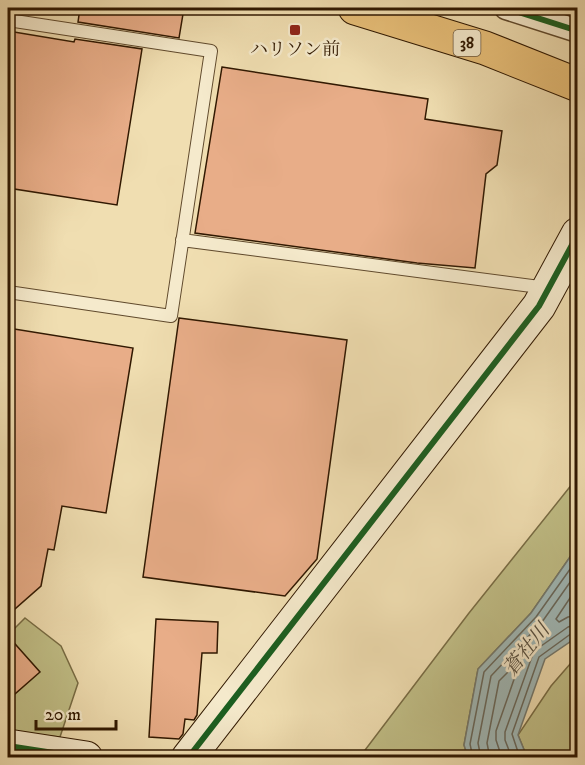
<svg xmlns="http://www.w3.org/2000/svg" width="585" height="765" font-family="'IM FELL DW Pica','Noto Serif JP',serif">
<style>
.green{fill:#c1bf87;stroke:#786c44;stroke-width:1.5}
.water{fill:#a0b9b8;stroke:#73796f;stroke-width:1.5}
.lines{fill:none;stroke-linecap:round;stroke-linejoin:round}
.shore{stroke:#68685c;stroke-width:1.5}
.building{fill:#e8ad88;stroke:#301801;stroke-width:1.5}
.lane-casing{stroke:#604a2d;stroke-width:14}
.street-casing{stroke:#604a2d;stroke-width:25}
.secondary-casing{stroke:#301801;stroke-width:35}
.primary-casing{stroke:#301801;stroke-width:35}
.lane{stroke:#f5eacc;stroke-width:12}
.street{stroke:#f5eacc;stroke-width:22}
.secondary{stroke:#f5eacc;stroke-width:33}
.primary{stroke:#e8bf78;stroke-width:33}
.cycleway-casing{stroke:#f5eacc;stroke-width:10}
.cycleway{stroke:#1b5e20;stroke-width:6}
.poi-dot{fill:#8f2418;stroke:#f5eacc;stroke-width:2}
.labels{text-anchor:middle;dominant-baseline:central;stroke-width:5;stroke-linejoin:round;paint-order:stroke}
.shield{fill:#f5eacc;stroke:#6b573e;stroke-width:1.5}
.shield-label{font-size:16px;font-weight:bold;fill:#301801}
.poi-label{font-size:18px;fill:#301801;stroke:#f5eacc}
.water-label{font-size:20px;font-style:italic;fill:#575041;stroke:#f5eacc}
</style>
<rect width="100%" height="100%" fill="#f0deb1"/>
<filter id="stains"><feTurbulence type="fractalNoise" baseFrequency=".00333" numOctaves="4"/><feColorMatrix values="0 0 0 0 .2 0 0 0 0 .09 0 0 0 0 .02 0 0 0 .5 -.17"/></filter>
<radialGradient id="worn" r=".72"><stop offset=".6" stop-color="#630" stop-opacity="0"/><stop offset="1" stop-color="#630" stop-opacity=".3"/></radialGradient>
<path class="green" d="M577 478V547L531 613 478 669 464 745 468 757 359 758 469 613Z
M25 618 61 646 78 683 60 737 8 732V635Z
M577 656V757H527L518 735 551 686Z"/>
<path class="water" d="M577 547V637L545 659 518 735 527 757H468L464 745 478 669 531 613Z"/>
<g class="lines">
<path class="shore" d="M578 586 556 619 559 622 568 617 578 615
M473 758 470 744 484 672 536 617 578 558
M481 758 478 743 491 676 542 622 578 571
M490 758 487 743 499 681 516 664 518 668 496 731V740L502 758
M512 758 505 740V732L534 651 568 627 578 624
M520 758 512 734 539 657 572 633 578 632"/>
</g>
<path class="building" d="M80 8H184L179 38 78 22Z
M8 31 74 42 75 39 142 49 117 205 8 188Z
M222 67 428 99 425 119 502 131 497 165 486 174 475 268 417 263 195 233Z
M179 318 347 340 317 559 285 596 143 577Z
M8 328 133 348 106 513 62 506 54 550 48 549 41 586 8 615Z
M156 619 218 622 217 653H202L197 715 194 720 185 719 183 734 179 739 149 737Z
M8 636 40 672 8 700Z"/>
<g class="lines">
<defs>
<path id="lane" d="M8 20 211 51 171 316 8 292
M182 240 547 288"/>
<path id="street" d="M506 8 578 31"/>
<path id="secondary" d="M8 746 86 758
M188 758 539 306 578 234"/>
<path id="primary" d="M355 8 485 48 578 85"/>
</defs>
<use href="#lane" class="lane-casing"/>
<use href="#street" class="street-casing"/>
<use href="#secondary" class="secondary-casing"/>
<use href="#primary" class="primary-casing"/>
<use href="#lane" class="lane"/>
<use href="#street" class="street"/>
<use href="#secondary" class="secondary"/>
<use href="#primary" class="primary"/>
<defs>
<path id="cycleway" d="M506 8 578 31
M8 746 86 758
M188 758 539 306 578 234"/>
</defs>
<use href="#cycleway" class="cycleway-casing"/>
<use href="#cycleway" class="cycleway"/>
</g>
<rect class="poi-dot" x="289" y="24" width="12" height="12" rx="3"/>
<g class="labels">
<rect class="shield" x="453.5" y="30" width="27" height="26" rx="4.5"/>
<g class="shield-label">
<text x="467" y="43">38</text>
</g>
<g class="poi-label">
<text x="295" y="50">ハリソン前</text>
</g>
<g class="water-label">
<text transform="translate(527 650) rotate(-51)">蒼社川</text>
</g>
</g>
<rect width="585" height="765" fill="none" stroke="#f0deb1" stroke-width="30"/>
<rect x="9" y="9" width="567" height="747" fill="none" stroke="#301801" stroke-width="3"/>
<rect x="15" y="15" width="555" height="735" fill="none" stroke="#301801" stroke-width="1.5"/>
<path d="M36 720v9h80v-9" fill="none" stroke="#301801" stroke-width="3"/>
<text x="45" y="720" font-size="18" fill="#301801" stroke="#f5eacc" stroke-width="4.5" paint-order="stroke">20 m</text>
<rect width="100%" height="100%" filter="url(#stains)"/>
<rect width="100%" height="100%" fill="url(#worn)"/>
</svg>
